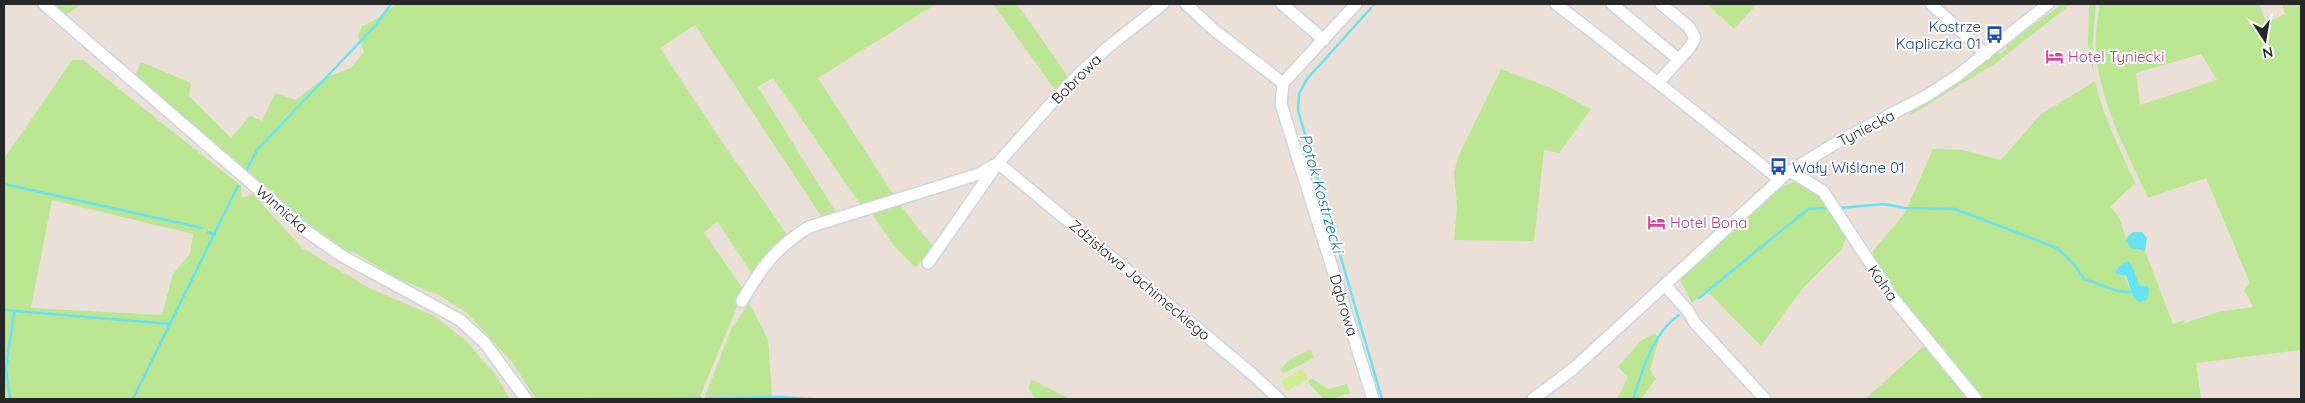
<svg xmlns="http://www.w3.org/2000/svg" width="2305" height="403" font-family="Quicksand,sans-serif">
<style>
.green{fill:#bae591;fill-rule:evenodd}
.pitch{fill:#d2ed8c}
.water{fill:#65e3f3}
.lines{fill:none;stroke-linecap:round;stroke-linejoin:round}
.stream{stroke:#65e3f3;stroke-width:2.5}
.minor-casing{stroke:#cdd4e2;stroke-width:14}
.minor{stroke:#fff;stroke-width:11}
.labels{text-anchor:middle;dominant-baseline:central;stroke-width:4;stroke-linejoin:round;paint-order:stroke}
.transit-label{font-size:15px;fill:#164399;stroke:#fff;text-anchor:end}
.hotel-label{font-size:15px;fill:#b23c85;stroke:#fff;text-anchor:start}
.street-label{font-size:15px;fill:#272727;stroke:#fff}
.water-label{font-size:16px;font-style:italic;fill:#087f9b;stroke:#fff}
</style>
<rect width="100%" height="100%" fill="#ebe0d8"/>
<path class="green" d="M54 4H82L66 15Z
M396 4H936L818 78 893 194 861 205 773 78 758 87 837 214 823 219 695 25 660 48 723 143 788 236 771 247 752 274 717 221 704 233 744 290 699 399H536L512 362 467 313 439 295 398 279 352 251 350 254 290 210 136 74 141 62 191 83 189 96 231 138 250 116 262 121 275 93 296 100 324 78 351 68 364 52 358 36 362 26 375 20Z
M993 4H1017L1069 78 1056 91Z
M1707 4H1757L1734 29Z
M2062 4H2071L1996 63 1909 116 1913 110 1946 90 1996 52 2001 54 2007 48 2006 45Z
M2089 4H2096C2094 29 2090 56 2095 81 2103 117 2121 151 2135 183L2110 207C2113 210 2116 213 2118 216 2125 229 2125 252 2145 251L2173 324 2184 320 2185 323 2218 312 2253 307 2244 290 2250 283 2206 178 2148 198C2127 153 2101 104 2096 54 2095 37 2097 20 2100 4H2259L2266 23 2285 14 2282 4H2301V350L2196 363 2201 399H1982L1945 358 1872 262 1873 251 1905 213 1933 149 1963 150 2001 160 2040 115 2095 81 2088 44ZM2201 54 2217 80 2140 105 2136 73ZM2133 266 2135 278 2140 286 2133 296 2124 275Z
M72 60H83L241 186 242 198 253 194 302 248 367 287 434 316 465 340 494 373 510 399H4V159ZM52 200 193 234 190 254 173 274 162 315 31 308Z
M1501 69 1551 88 1591 109 1559 153 1544 150 1534 241 1454 240 1457 206 1454 172 1459 155Z
M1798 180 1817 190 1845 230 1846 238 1841 250 1801 290 1761 346 1711 295 1704 292 1692 303 1680 280 1779 188Z
M898 202 932 246 916 268 894 246 870 211Z
M749 303 768 339 772 397 705 396 732 328Z
M1655 333 1659 339 1650 370 1656 379 1641 399H1617L1628 377 1618 367 1641 341Z
M1924 346 1973 399H1865Z
M1311 349 1314 358 1284 373 1280 370 1289 360Z
M1311 378 1328 389 1347 384 1350 393 1331 399H1323L1308 382Z
M1031 379 1070 399H1036L1029 389Z"/>
<path class="pitch" d="M1302 369 1308 379 1287 391 1281 381Z"/>
<path class="water" d="M2133 232H2142L2147 238 2145 251 2131 248 2126 241 2127 237Z
M2128 261C2135 267 2135 278 2140 286H2147L2149 289 2147 300 2138 302 2133 296 2126 276 2116 274 2115 271 2123 263Z"/>
<g class="lines">
<path class="stream" d="M1373 5 1375 4
M1371 8 1307 79 1299 94 1298 110 1382 399
M246 171 257 150 375 26 391 4
M4 184 202 228
M1840 208 1884 204 1904 208 1955 209 2057 248 2073 263 2085 280C2102 283 2112 293 2131 292
M208 232 215 235
M1699 298 1808 209 1829 208
M4 310 170 324
M166 332 238 186
M706 398 781 397 812 399
M10 399 6 369 14 312
M133 399 166 332
M583 399 701 398
M1633 399C1644 368 1651 335 1679 315"/>
<defs>
<path id="minor" d="M44 4 309 233 342 256 460 320 485 343 526 399
M1186 4 1214 30 1283 83
M1282 4 1324 40
M1356 4 1283 83 1281 104 1373 399
M1556 4 1658 83
M1612 4 1678 59
M1661 4 1689 27 1695 38 1690 47 1658 83 1779 179
M1931 4 1986 54
M998 163 1251 373 1279 399
M1790 171 1823 191 1893 298 1976 399
M928 263 998 163 1048 107 1079 74 1108 47 1163 4
M1665 285 1688 311 1695 323 1765 399
M742 301C761 268 776 247 809 227L979 174 994 165
M1533 399 1573 369 1787 173 1836 143 1926 96 1957 76 2048 4"/>
</defs>
<use href="#minor" class="minor-casing"/>
<use href="#minor" class="minor"/>
</g>
<defs>
<symbol id="bus-bare" viewBox="-9 -9 18 18"><path d="M-5-6H5V4H4V6H2V4H-2V6H-4V4H-5ZM-3.5-4V0h7V-4ZM-3.5 1.2v1.5H-2V1.2ZM2 1.2v1.5H3.5V1.2Z" fill="#1a4fb4" stroke="#fff" stroke-width="2.5" paint-order="stroke"/></symbol>
<symbol id="hotel-bare" viewBox="-9 -9 18 18"><path d="M-6-4.5h1.5V1H6V5H4.5V3h-9V5H-6ZM-4 0a1.8 1.8 0 1 1 3.6 0ZM.5 0V-2.5h3Q6-2.5 6 0Z" fill="#d1479c" stroke="#fff" stroke-width="2.5" paint-order="stroke"/></symbol>
</defs>
<g fill-rule="evenodd">
<use href="#bus-bare" x="1982" y="22" width="25" height="25"/>
<use href="#hotel-bare" x="2042" y="44" width="25" height="25"/>
<use href="#bus-bare" x="1766" y="154" width="25" height="25"/>
<use href="#hotel-bare" x="1644" y="210" width="25" height="25"/>
</g>
<g class="labels">
<g class="transit-label">
<text x="1981" y="26">Kostrze<tspan x="1981" dy="17">Kapliczka 01</tspan></text>
<text x="1792" y="167" text-anchor="start">Wały Wiślane 01</text>
</g>
<g class="hotel-label">
<text x="2068" y="56">Hotel Tyniecki</text>
<text x="1670" y="222">Hotel Bona</text>
</g>
<g class="street-label">
<text transform="translate(1076 79) rotate(-45)">Bobrowa</text>
<text transform="translate(1866 128) rotate(-27)">Tyniecka</text>
<text transform="translate(282 209) rotate(41)">Winnicka</text>
<text transform="translate(1140 280) rotate(40)">Zdzisława Jachimeckiego</text>
<text transform="translate(1883 283) rotate(55)">Kolna</text>
<text transform="translate(1344 305) rotate(73)">Dąbrowa</text>
</g>
<g class="water-label">
<text transform="translate(1322 193) rotate(74)">Potok Kostrzecki</text>
</g>
</g>
<rect width="2305" height="403" fill="none" stroke="#272727" stroke-width="10"/>
<g transform="translate(2265 40) rotate(168)" stroke="#ffffff" stroke-width="4" paint-order="stroke">
<path d="M0-4L9 19L0 12L-9 19Z" fill="#272727"/>
<text y="-8" font-size="14" font-weight="bold" text-anchor="middle" fill="#272727">N</text>
</g>
</svg>
